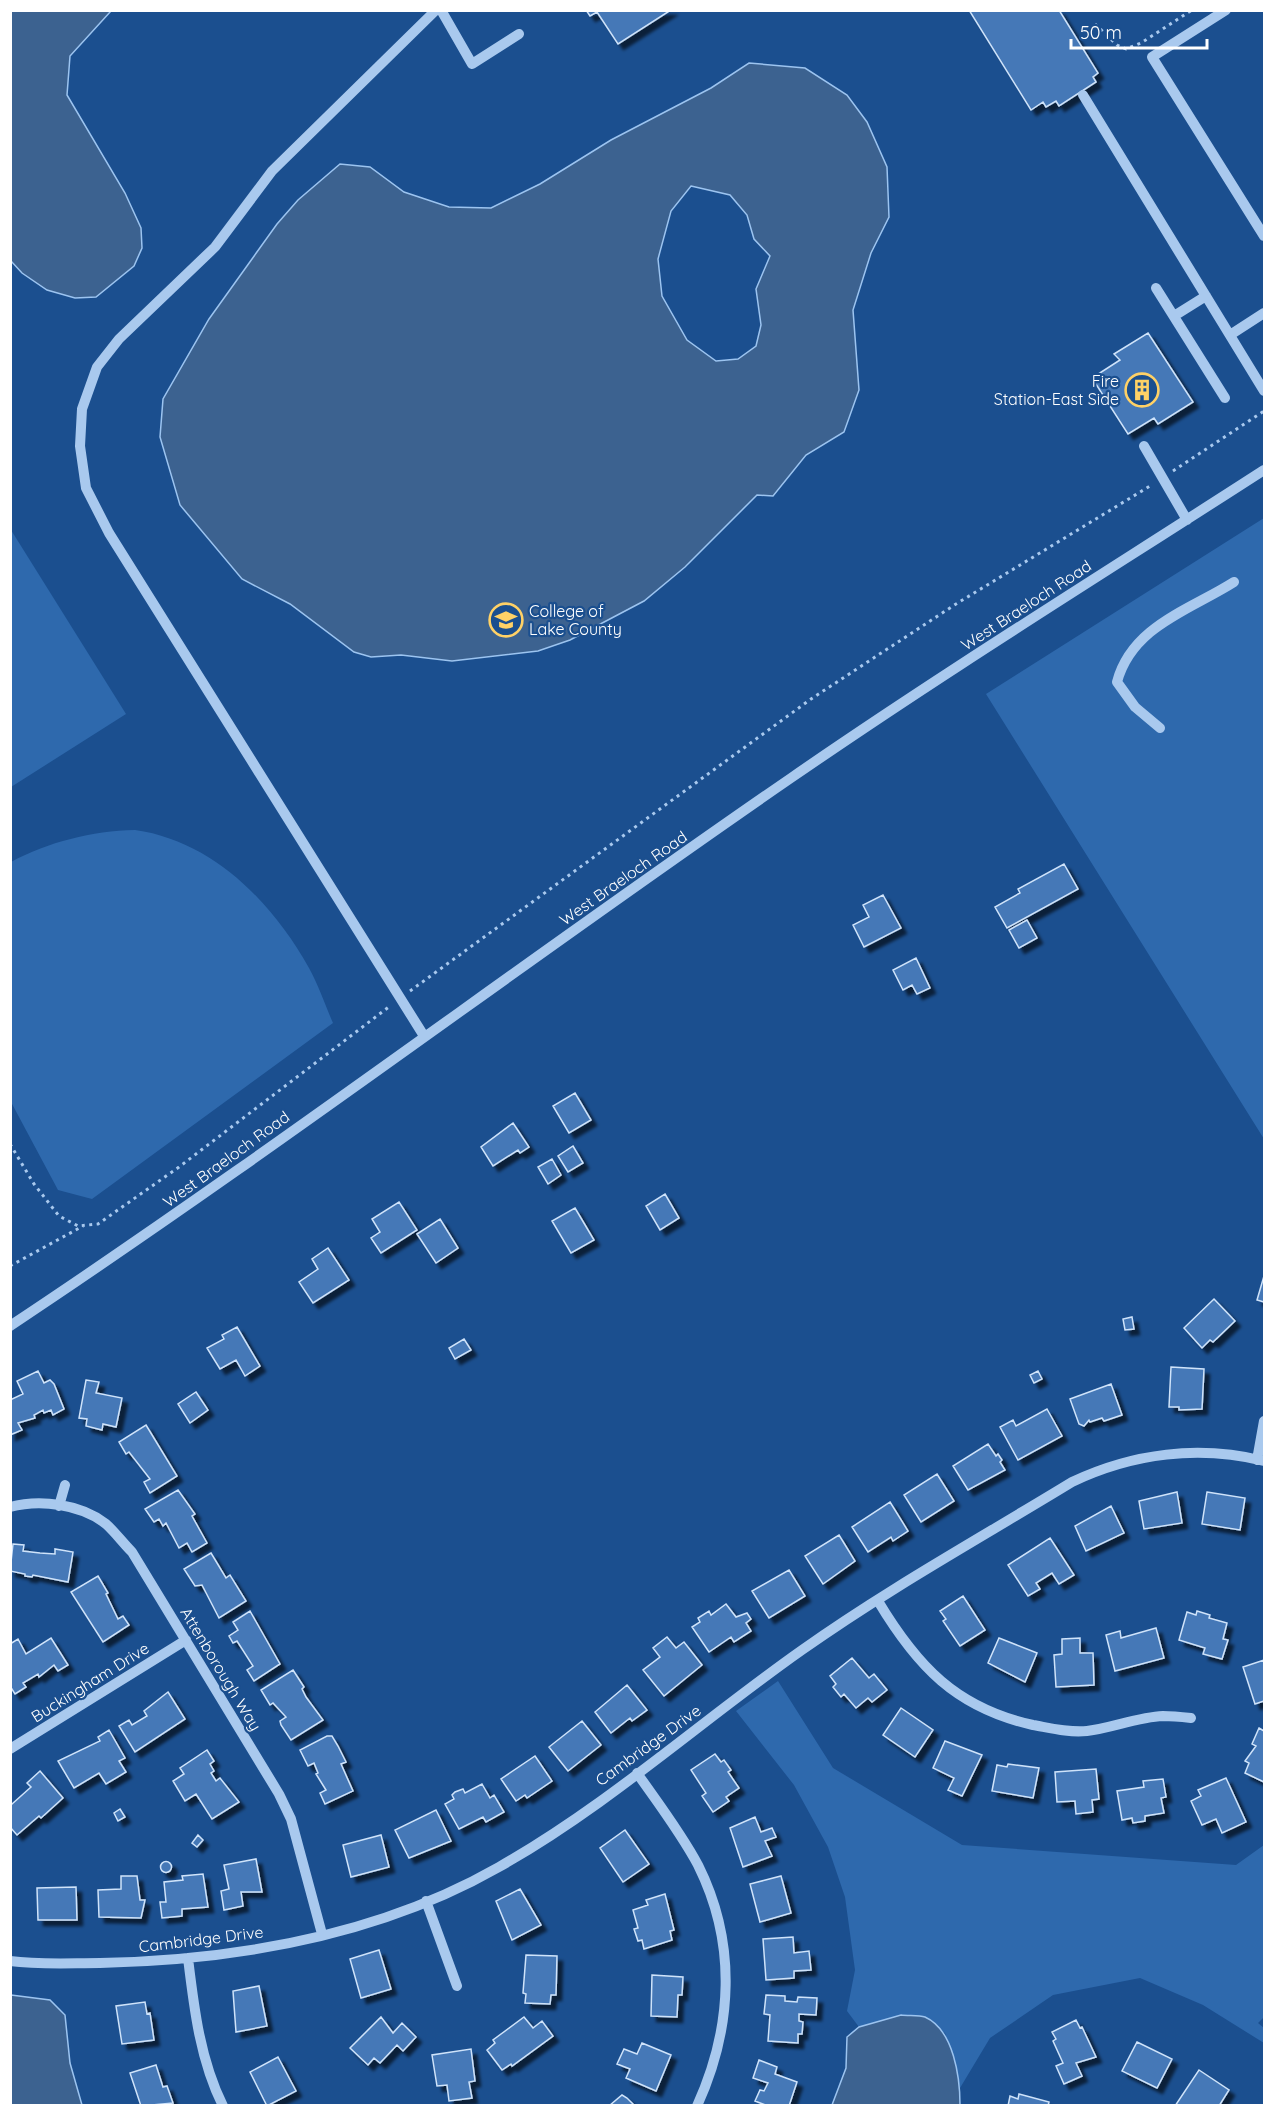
<svg xmlns="http://www.w3.org/2000/svg" width="1275" height="2116" font-family="Quicksand,sans-serif">
<style>
.green{fill:#2e69ad}
.water{fill:#3c6290;stroke:#9cc4f0;stroke-width:1.5;fill-rule:evenodd}
.building{fill:#4478b7;stroke:#cfe3fa;stroke-width:1.5;filter:url(#shadow)}
.lines{fill:none;stroke-linecap:round;stroke-linejoin:round}
.path{stroke:#a9c9ee;stroke-width:3;stroke-dasharray:3 4.5;stroke-linecap:butt}
.minor{stroke:#a9c9ee;stroke-width:10}
.labels{text-anchor:middle;dominant-baseline:central;stroke-width:4.5;stroke-linejoin:round;paint-order:stroke}
.poi-label{font-size:16px;fill:#fff;stroke:#1b4f8f;text-anchor:end}
.street-label{font-size:16px;fill:#fff;stroke:#1b4f8f}
</style>
<defs>
<filter id="shadow"><feDropShadow dx="5.5" dy="5.5" stdDeviation="1.5" flood-color="#0009"/></filter>
</defs>
<rect width="100%" height="100%" fill="#1b4f8f"/>
<path class="green" d="M1264 518V1139L986 694Z
M11 530 126 714 11 787H10Z
M135 830C213 841 272 902 309 968 319 986 325 1005 333 1023L92 1199 58 1190 11 1102V862C48 842 92 831 135 830Z
M778 1681 833 1768 962 1845 1236 1865 1264 1845V2017L1258 2023 1264 2028V2043L1203 2005 1140 1978 1053 1995 990 2038 960 2088 945 2033 901 2015 859 2027 847 2011 855 1970 845 1897 828 1847 794 1785 736 1711Z"/>
<path class="water" d="M11 10 111 11 70 56 67 95 125 193 141 228 142 248 134 266 96 297 75 298 47 290 22 273 11 261Z
M749 63 805 68 847 95 867 122 887 167 889 217 871 253 853 310 859 390 844 432 806 455 773 496 757 495 685 567 644 601 570 640 538 651 452 661 401 655 371 657 354 652 290 604 242 579 180 505 160 437 163 399 209 319 277 224 298 200 340 164 370 167 404 192 449 207 491 208 540 184 611 140 711 88ZM691 186 730 195 747 215 754 239 770 256 756 289 761 325 756 346 738 359 716 361 687 340 662 296 658 259 671 211Z
M11 1995 50 2000 65 2015 70 2063 82 2105H11Z
M901 2015C908 2016 919 2015 925 2017 954 2030 960 2078 960 2105H832L846 2068 847 2037 859 2027Z"/>
<path class="building" d="M586 10H671L618 44 597 12 590 16Z
M969 10H1059L1098 73 1093 77 1096 82 1059 106 1056 101 1046 107 1043 102 1031 110Z
M1148 333 1193 402 1158 424 1154 418 1128 434 1092 378 1120 360 1114 354Z
M1064 864 1078 889 1007 928 995 907 1020 893 1018 889Z
M883 895 901 928 864 947 853 925 869 917 863 905Z
M1027 920 1037 938 1019 948 1009 930Z
M916 958 930 988 917 994 912 985 903 990 893 970Z
M575 1093 591 1120 569 1133 553 1106Z
M513 1123 529 1147 520 1153 518 1150 493 1166 481 1147Z
M573 1146 583 1163 568 1172 558 1156Z
M552 1159 561 1175 548 1184 538 1167Z
M665 1194 679 1218 660 1230 646 1206Z
M399 1202 417 1230 381 1253 371 1238 380 1232 372 1219Z
M575 1208 594 1240 571 1253 552 1221Z
M440 1219 458 1248 436 1263 417 1234Z
M328 1248 349 1280 313 1303 299 1282 318 1269 312 1259Z
M1264 1276V1302L1257 1300Z
M1214 1299 1235 1321 1213 1342 1210 1340 1202 1348 1184 1328Z
M1132 1317 1134 1329 1125 1330 1123 1319Z
M237 1327 260 1366 245 1376 236 1360 220 1369 207 1348 224 1339 222 1335Z
M464 1339 471 1350 455 1359 449 1348Z
M1171 1367 1204 1369 1202 1409 1179 1410V1407H1169Z
M38 1371 44 1383 50 1380 54 1384 64 1409 53 1415 51 1410 44 1413 43 1410 34 1415 35 1418 18 1423 22 1430 10 1435V1400L23 1394 17 1381Z
M1038 1371 1042 1379 1034 1383 1030 1375Z
M86 1380 99 1382 96 1393 122 1398 116 1427 103 1424 102 1430 86 1426 87 1419 79 1418Z
M1111 1384 1122 1415 1104 1421 1102 1418 1090 1422 1089 1420 1084 1426 1079 1424 1070 1399Z
M196 1392 208 1410 190 1423 178 1404Z
M1047 1409 1062 1436 1018 1460 1000 1427 1013 1420 1016 1426Z
M146 1425 177 1476 150 1493 144 1482 150 1479 129 1452 126 1454 119 1442Z
M988 1444 996 1456 998 1454 1002 1460 1000 1462 1005 1470 968 1490 953 1466Z
M937 1474 954 1501 921 1522 904 1495Z
M178 1490 195 1514 192 1516 207 1543 192 1552 187 1543 179 1548 166 1523 163 1526 159 1519 154 1522 145 1509Z
M1177 1492 1182 1523 1144 1529 1139 1501Z
M1207 1492 1245 1498 1240 1530 1202 1524Z
M890 1502 908 1531 893 1541 891 1537 868 1552 852 1527Z
M1111 1506 1124 1533 1086 1551 1075 1526Z
M839 1535 855 1561 823 1584 805 1556Z
M1050 1538 1074 1575 1059 1584 1052 1573 1036 1583 1040 1589 1028 1596 1008 1565Z
M13 1544 24 1545 23 1551 40 1553 55 1554V1549L73 1552 68 1582 33 1575 32 1577 25 1576V1574L10 1571Z
M211 1553 226 1578 230 1575 246 1601 219 1618 202 1585 195 1586 184 1569Z
M789 1570 805 1596 769 1618 752 1591Z
M98 1576 108 1593 106 1594 118 1619 123 1616 129 1625 103 1642 71 1592Z
M963 1596 985 1630 960 1646 943 1621 946 1619 940 1611Z
M726 1604 736 1617 747 1613 751 1619 746 1623 751 1631 734 1642 731 1637 709 1652 692 1627 700 1622 698 1618 709 1611 711 1615Z
M250 1611 280 1664 254 1681 247 1670 253 1666 237 1641 233 1643 229 1636 238 1630 233 1622Z
M1197 1611 1210 1615 1209 1618 1227 1623 1223 1639 1228 1640 1222 1659 1203 1654 1205 1648 1179 1640 1187 1612 1196 1615Z
M1156 1628 1164 1658 1115 1671 1106 1635 1120 1631 1121 1638Z
M667 1637 676 1648 684 1642 702 1665 664 1696 643 1670 660 1657 653 1648Z
M51 1638 68 1665 58 1671 54 1665 39 1677 38 1674 23 1683 26 1687 15 1694 10 1686V1644L18 1639 26 1654Z
M999 1638 1037 1653 1025 1682 988 1663Z
M1080 1638V1653H1093L1094 1685 1056 1687 1054 1655 1062 1654V1639Z
M852 1658 869 1678 874 1674 887 1690 872 1702 868 1698 856 1708 844 1694 841 1697 833 1687 836 1684 830 1676Z
M1264 1660V1701L1255 1704 1243 1667Z
M293 1670 304 1687 302 1689 306 1697 323 1720 291 1740 281 1725 280 1721 286 1717 273 1703 270 1705 261 1690Z
M627 1685 647 1710 632 1721 630 1718 611 1733 595 1712Z
M168 1692 185 1719 135 1752 119 1726 129 1720 132 1725 147 1716 144 1711Z
M901 1708 933 1730 915 1757 883 1735Z
M582 1721 601 1745 568 1771 549 1747Z
M1259 1728 1264 1731V1782L1245 1773 1249 1763 1245 1761 1256 1746 1252 1744Z
M109 1730 125 1758 119 1761 126 1772 106 1784 99 1773 74 1788 58 1761 100 1741 98 1737Z
M327 1736H332L338 1746 346 1762 341 1764 353 1791 325 1804 320 1793 326 1790 316 1774 318 1773 314 1763 308 1766 300 1750Z
M945 1741 982 1755 962 1796 948 1790 954 1778 933 1768Z
M207 1750 214 1761 210 1764 214 1771 211 1773 216 1781 220 1778 239 1802 212 1819 196 1794 185 1801 173 1781 184 1774 180 1768Z
M715 1754 721 1762 724 1760 731 1770 728 1772 739 1788 726 1797 729 1801 713 1812 702 1796 706 1793 691 1770Z
M535 1756 552 1781 527 1798 525 1795 516 1801 501 1779Z
M1008 1764 1039 1768 1033 1798 992 1791 997 1765 1007 1767Z
M1096 1769 1099 1799 1092 1800 1093 1812 1076 1814 1075 1801 1057 1802 1055 1772Z
M40 1771 63 1798 41 1818 39 1816 17 1835 10 1827V1802L12 1804 31 1787 27 1783Z
M1226 1778 1246 1822 1222 1833 1216 1819 1202 1825 1191 1801 1201 1796 1198 1790Z
M1163 1779 1166 1797 1161 1798 1164 1813 1145 1816V1821L1133 1823 1132 1818 1122 1820 1117 1791 1144 1787 1143 1781Z
M482 1784 490 1798 494 1795 504 1812 486 1822 483 1817 459 1829 445 1804 454 1799 452 1795 455 1792 463 1789 465 1793Z
M120 1809 125 1817 118 1821 114 1813Z
M436 1810 451 1841 409 1858 395 1830Z
M755 1817 761 1832 772 1828 776 1837 765 1841 772 1856 743 1867 730 1828Z
M625 1830 649 1864 623 1882 600 1848Z
M198 1835 203 1840 197 1847 192 1843Z
M381 1835 389 1867 351 1877 343 1845Z
M256 1859 262 1892H241L243 1906 224 1910 221 1891 229 1889 224 1865Z
M160.5 1867a5.5 5.5 0 1 1 11 0a5.5 5.5 0 1 1-11 0Z
M203 1874 208 1907 182 1909V1916L162 1918 160 1902H166L164 1882 183 1880 182 1876Z
M121 1876H137L140 1900H145L141 1918 99 1917 98 1890 121 1889Z
M781 1876 791 1913 760 1922 750 1884Z
M76 1887 77 1920H38L37 1888Z
M520 1889 541 1925 512 1940 496 1901Z
M665 1894 674 1930 670 1931 672 1940 644 1949 642 1940 638 1941 634 1929 638 1928 633 1910 648 1905 646 1900Z
M793 1937 794 1953 809 1951 811 1970 794 1971V1978L766 1980 763 1939Z
M379 1950 391 1989 361 1998 350 1959Z
M526 1955 557 1956 556 1995H551L550 2004 525 2003 526 1994 523 1993Z
M652 1975 683 1977 682 1995H678L677 2017 651 2016Z
M259 1986 267 2026 236 2032 233 1991Z
M766 1995 785 1996V2001L797 2002 798 1997 817 1998 816 2015 799 2014V2021L803 2022 802 2034H798V2043L768 2041 770 2015 764 2014Z
M145 2002 147 2014 150 2013 154 2040 122 2044 116 2006Z
M381 2017 393 2033 402 2023 416 2037 403 2051 397 2045 380 2063 374 2058 368 2065 350 2048Z
M524 2017 533 2028 542 2021 553 2036 512 2066 511 2064 502 2070 487 2050 495 2043 493 2040Z
M1076 2020 1080 2028 1082 2027 1096 2057 1076 2063 1082 2076 1064 2084 1056 2066 1063 2063 1053 2041 1056 2039 1052 2032Z
M1137 2042 1172 2059 1157 2088 1122 2071Z
M642 2043 671 2055 656 2091 626 2078 630 2069 617 2064 624 2049 637 2054Z
M471 2049 475 2081 469 2082 472 2098 449 2101 447 2085 437 2086 432 2055Z
M278 2057 296 2091 267 2106 250 2072Z
M759 2060 777 2067 775 2074 797 2082 789 2106H768L755 2101 760 2090 764 2091 768 2083 753 2078Z
M156 2065 163 2087 167 2086 173 2103 141 2106 130 2073Z
M1199 2070 1229 2090 1219 2106H1175Z
M1019 2094 1049 2102 1048 2106H1008L1010 2096 1018 2099Z
M622 2095 627 2098 635 2106H609Z"/>
<g class="lines">
<path class="path" d="M1095 24 1117 45 1126 49 1141 43 1192 10
M1173 471 1264 411
M410 991 811 699 956 604 1150 486
M10 1144 34 1184 59 1216 78 1226 98 1224 179 1167 390 1006
M10 1266 83 1226"/>
<path class="minor" d="M441 10 472 64 519 34
M1226 10 1152 57 1264 236
M1083 95 1264 391
M1156 288 1225 398
M1174 316 1206 296
M1230 335 1264 313
M1144 446 1187 520
M1160 728 1135 707 1117 682C1132 626 1190 610 1234 582
M424 1036 109 533 86 488 80 446 82 409 97 367 119 339 215 247 272 171 436 10
M10 1326C275 1150 529 958 791 778 946 671 1106 572 1264 470
M1257 1460 1264 1421
M59 1506 65 1485
M10 1507C40 1499 81 1504 106 1524 115 1532 123 1543 132 1552L279 1794 291 1819 322 1934
M878 1601C917 1666 956 1708 1033 1725 1050 1728 1069 1733 1087 1731 1112 1728 1138 1717 1163 1716 1172 1716 1182 1717 1191 1718
M10 1749 186 1640
M637 1773C658 1803 681 1833 698 1865 737 1943 733 2027 697 2106
M426 1901 457 1986
M188 1958C194 2008 200 2060 223 2106
M10 1961C40 1965 70 1963 100 1963 236 1960 380 1935 499 1867 607 1806 701 1721 802 1650 888 1589 982 1537 1072 1482 1133 1453 1199 1445 1264 1461"/>
</g>
<defs>
<symbol id="building-ring" viewBox="-11 -11 22 22"><circle r="9.5" fill="#1b4f8f" stroke="#ffd166" stroke-width="1.5"/><path d="M-4-6H4V6H1V3H-1V6H-4ZM-2.5-4.3h1.7v1.8h-1.7ZM.8-4.3h1.7v1.8H.8ZM-2.5-1h1.7V.8h-1.7ZM.8-1h1.7V.8H.8Z" fill="#ffd166"/></symbol>
<symbol id="university-ring" viewBox="-11 -11 22 22"><circle r="9.5" fill="#1b4f8f" stroke="#ffd166" stroke-width="1.5"/><path d="M0-5L7-2L0 1L-7-2ZM-4 1L0 2.5L4 1V4Q0 6-4 4Z" fill="#ffd166"/></symbol>
</defs>
<g fill-rule="evenodd">
<use href="#building-ring" x="1123" y="371" width="38" height="38"/>
<use href="#university-ring" x="487" y="601" width="38" height="38"/>
</g>
<g class="labels">
<g class="poi-label">
<text x="1119" y="381">Fire<tspan x="1119" dy="18">Station-East Side</tspan></text>
<text x="529" y="611" text-anchor="start">College of<tspan x="529" dy="18">Lake County</tspan></text>
</g>
<g class="street-label">
<text transform="translate(1026 605) rotate(-33)">West Braeloch Road</text>
<text transform="translate(623 878) rotate(-35)">West Braeloch Road</text>
<text transform="translate(226 1159) rotate(-36)">West Braeloch Road</text>
<text transform="translate(221 1669) rotate(59)">Attenborough Way</text>
<text transform="translate(90 1682) rotate(-32)">Buckingham Drive</text>
<text transform="translate(648 1745) rotate(-36)">Cambridge Drive</text>
<text transform="translate(201 1939) rotate(-7)">Cambridge Drive</text>
</g>
</g>
<rect width="1275" height="2116" fill="none" stroke="#ffffff" stroke-width="24"/>
<path d="M1071 39v9h136v-9" fill="none" stroke="#ffffff" stroke-width="3"/>
<text x="1080" y="39" font-size="18" fill="#ffffff" stroke="#1b4f8f" stroke-width="4.5" paint-order="stroke">50 m</text>
</svg>
